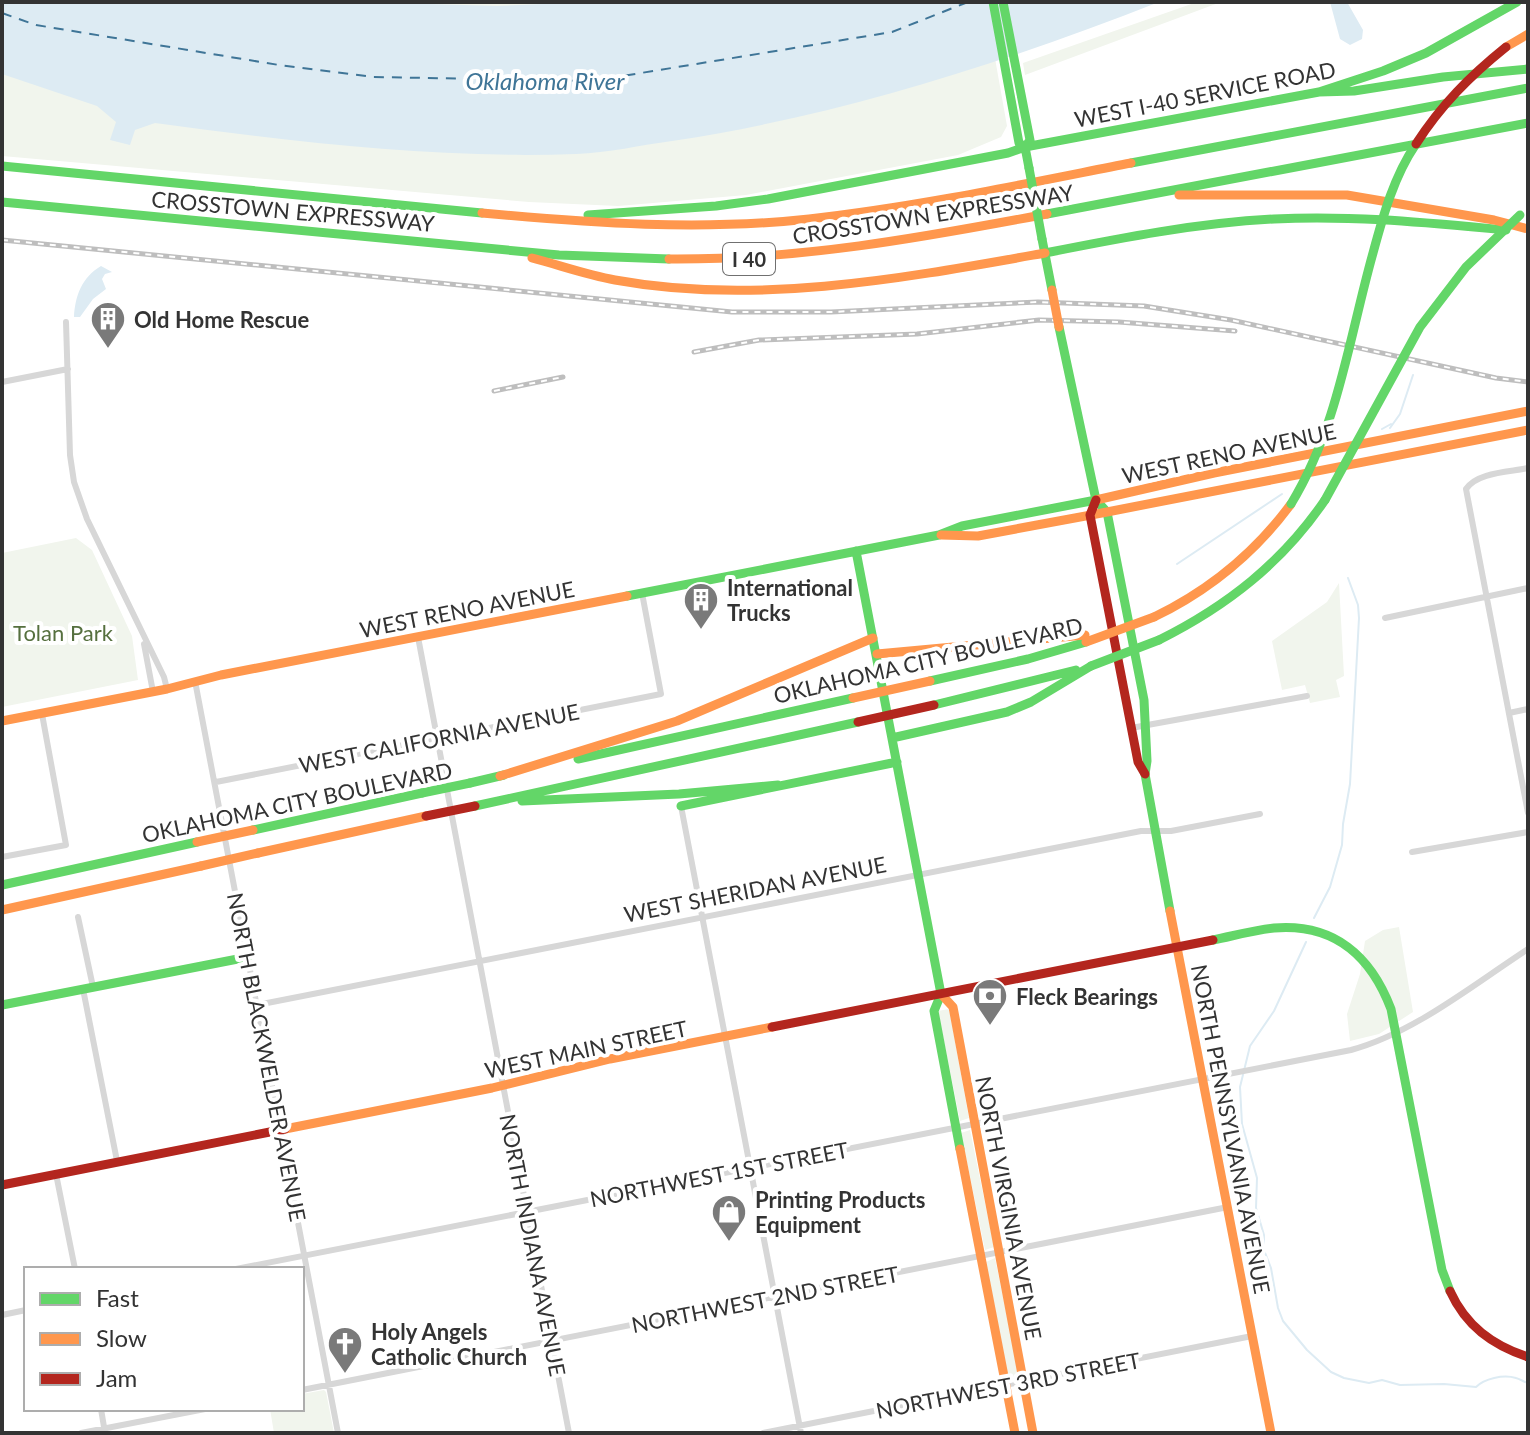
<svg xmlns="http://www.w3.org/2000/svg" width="1530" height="1435" font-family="Lato,sans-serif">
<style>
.green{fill:#f1f5ed}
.water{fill:#ddebf3}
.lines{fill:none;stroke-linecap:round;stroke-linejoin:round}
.stream{stroke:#ddebf3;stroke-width:2}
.ferry{stroke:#3f7597;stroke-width:2;stroke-dasharray:10 8;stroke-linecap:butt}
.street{stroke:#d7d7d7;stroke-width:6}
.fast{stroke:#63d668;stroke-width:9}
.slow{stroke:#ff974d;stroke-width:9}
.jam{stroke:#b3261e;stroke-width:9}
.rail-casing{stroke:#bebebe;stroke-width:5}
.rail{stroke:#fff;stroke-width:2;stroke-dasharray:6;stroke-linecap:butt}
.fast-bridge{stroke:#63d668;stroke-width:9}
.slow-bridge{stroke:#ff974d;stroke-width:9}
.jam-bridge{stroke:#b3261e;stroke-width:9}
.labels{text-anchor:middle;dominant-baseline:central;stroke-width:8;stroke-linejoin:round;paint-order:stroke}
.shield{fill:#fff;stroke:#707070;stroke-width:2}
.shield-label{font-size:20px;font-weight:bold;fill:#333}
.street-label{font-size:22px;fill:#333;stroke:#fff}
.poi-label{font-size:22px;font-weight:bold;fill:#333;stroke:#fff;text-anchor:start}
.park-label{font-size:22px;fill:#56703f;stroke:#fff}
.water-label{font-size:24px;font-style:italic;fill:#3f7597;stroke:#fff}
</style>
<rect width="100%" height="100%" fill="#fff"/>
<path class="green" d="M2 2H985L1007 126 1001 137 958 155 746 195 618 206 529 202 2 156Z
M1197 2H1221L1025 75 1023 63Z
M76 538 92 550 132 636 138 680 2 707V553Z
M1339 583 1344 676 1336 680 1340 697 1310 703 1305 685 1282 690 1272 641 1327 602Z
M1399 927 1413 1012 1379 1034 1350 1041 1347 1014 1360 974 1365 941 1383 930Z
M949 1009 969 1118 960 1121 938 1011Z
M970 1130 994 1247 985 1250 961 1133Z
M995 1258 1018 1371 1014 1377 1008 1376 986 1262Z
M324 1390 326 1392 334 1433H274L270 1409H302V1394Z"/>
<path class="water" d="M2 2H363L497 6 588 2H1159C1003 63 839 116 672 141 641 145 608 153 576 154 435 159 295 142 155 123L135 130 130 145 110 140 116 122 97 106 2 74Z
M1330 2H1347L1363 30 1362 39 1350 45 1340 39Z
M101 266 112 272 105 274 102 279 106 289 93 299 80 317H74C75 296 82 277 101 266Z"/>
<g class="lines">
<path class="stream" d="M1390 428 1400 414 1413 375
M1382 429 1391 424
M1177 564 1282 494
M1314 918 1330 887 1342 845 1343 824 1350 784 1359 618 1358 605 1348 578
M1306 942 1274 1011 1250 1046 1240 1087 1242 1124 1257 1178 1256 1208 1264 1235V1250L1271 1268 1278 1308 1283 1321 1307 1350 1331 1372 1344 1378 1369 1383 1382 1380 1400 1385 1444 1384 1476 1387C1484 1379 1503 1374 1516 1378 1520 1379 1524 1382 1528 1383"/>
<path class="ferry" d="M2 13 36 25 279 65 373 77 592 81 892 32 968 2"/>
<path class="street" d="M66 322 70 455 74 482 87 519 164 677 167 689
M2 382 68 369
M1528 468C1510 472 1477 472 1466 489L1528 813
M1385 618 1528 588
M418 637 569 1433
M144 644 153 692
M195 681 338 1433
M1509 713 1528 709
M1131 728 1307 696
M216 782 661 694 642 593
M681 806 801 1433
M1412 852 1528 832
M2 857 66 845 42 714
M78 917 93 987
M83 989 117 1161
M257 1005 1141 831H1171L1260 814
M56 1174 75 1269
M236 1269 1351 1050C1414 1033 1474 984 1528 949
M2 1315 26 1310
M302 1390 1228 1207
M101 1409 105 1433
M81 1433 205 1409
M763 1433 1252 1336"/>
<path class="fast" d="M993 2 1019 143 1025 147
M1003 2 1030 140 1025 147 1029 168
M1319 92 1354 91 1443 77 1528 69
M1025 147 1319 92 1383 71 1426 53 1517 2
M1131 163 1528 88
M2 166 482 213
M2 202 559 255 669 259
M1047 214 1528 123
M588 215 716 206 768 199 1008 153 1025 147
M1042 239 1052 290
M1045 253C1121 238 1197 223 1274 219 1352 215 1429 223 1506 230
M1059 327 1096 500 1107 512 1144 700 1147 761 1145 774 1170 911
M856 551 941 994 934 1011 960 1149
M627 596 939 535 962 526 1096 500
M1159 640C1227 606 1282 563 1325 500
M930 681 1028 659 1086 642
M934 705 1076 670
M892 738 1007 712 1031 702 1091 666
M578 759 853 698
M470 783 504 775
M522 801 679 794 778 785
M475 806 858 722
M681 806 897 762
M253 830 422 793
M2 885 197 842
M1213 940C1233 936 1254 930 1274 928 1334 923 1371 956 1391 1009L1442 1270 1450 1291
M2 1005 248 957"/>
<path class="slow" d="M1506 47 1528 34
M1179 195H1347L1494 220 1528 229
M482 213C589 223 701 231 809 219 917 207 1024 184 1131 163
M532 258C559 265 587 275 615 280 757 306 905 278 1045 253
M669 259C799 260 920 238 1047 214
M1096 500 1214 473 1528 411
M1107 512 1528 430
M941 535 978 536 1107 512
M1154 617C1210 590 1254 554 1291 504
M877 654 1085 635
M2 721 167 689 221 675 627 596
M500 776 677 721 873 638
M258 853 426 816
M2 910 201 866
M1170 911 1271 1433
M941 994 953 1007 1033 1433
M285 1129 492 1088 610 1059 772 1027
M960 1149 1015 1433"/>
<path class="jam" d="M1096 500 1090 515 1138 762 1145 774
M772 1027 1213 940
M2 1185 285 1129
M1450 1291C1466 1326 1492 1345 1528 1357"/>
<defs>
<path id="rail" d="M2 240 732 312H831L1038 302 1144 306 1231 320 1496 378 1528 382
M694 352 759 340 917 334 1039 320 1119 322 1235 331
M494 391 563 377"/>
</defs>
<use href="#rail" class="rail-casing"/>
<use href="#rail" class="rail"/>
<path class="fast-bridge" d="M1029 168 1042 239
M1325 500 1420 327 1466 267 1520 215
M1291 504C1338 427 1349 338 1373 253 1383 216 1394 176 1416 144
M1091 666 1159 640
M422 793 470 783"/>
<path class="slow-bridge" d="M1052 290 1059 327
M1086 642 1154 617
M853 698 930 681
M197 842 253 830
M201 866 258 853"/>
<path class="jam-bridge" d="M1416 144C1441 105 1470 76 1506 47
M858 722 934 705
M426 816 475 806"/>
</g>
<defs>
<symbol id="building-pin" viewBox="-11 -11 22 30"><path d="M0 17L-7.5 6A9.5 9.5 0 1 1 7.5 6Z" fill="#7a7a7a" stroke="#fff"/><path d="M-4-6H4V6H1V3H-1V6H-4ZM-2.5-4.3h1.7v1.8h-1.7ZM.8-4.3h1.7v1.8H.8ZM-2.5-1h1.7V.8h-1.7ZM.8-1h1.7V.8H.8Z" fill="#fff"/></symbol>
<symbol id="bank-pin" viewBox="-11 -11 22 30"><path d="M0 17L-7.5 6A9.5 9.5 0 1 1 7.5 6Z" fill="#7a7a7a" stroke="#fff"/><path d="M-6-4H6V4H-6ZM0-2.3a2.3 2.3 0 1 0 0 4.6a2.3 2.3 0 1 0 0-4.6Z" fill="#fff"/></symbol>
<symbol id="shop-pin" viewBox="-11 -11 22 30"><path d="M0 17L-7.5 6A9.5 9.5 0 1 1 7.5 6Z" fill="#7a7a7a" stroke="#fff"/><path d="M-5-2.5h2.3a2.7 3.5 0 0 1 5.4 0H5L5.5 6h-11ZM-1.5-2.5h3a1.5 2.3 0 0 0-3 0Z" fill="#fff"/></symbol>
<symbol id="church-pin" viewBox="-11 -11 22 30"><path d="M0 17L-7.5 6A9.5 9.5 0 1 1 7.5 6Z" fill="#7a7a7a" stroke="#fff"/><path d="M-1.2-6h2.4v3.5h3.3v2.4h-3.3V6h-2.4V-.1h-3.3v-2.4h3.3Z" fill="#fff"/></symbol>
</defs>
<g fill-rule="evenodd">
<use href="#building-pin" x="88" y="299" width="40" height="54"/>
<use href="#building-pin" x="681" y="580" width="40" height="54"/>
<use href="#bank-pin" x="970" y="976" width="40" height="54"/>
<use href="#shop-pin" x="709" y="1192" width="40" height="54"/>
<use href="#church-pin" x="325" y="1324" width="40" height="54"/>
</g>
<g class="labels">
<rect class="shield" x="723" y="243" width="52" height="32" rx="6"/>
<g class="shield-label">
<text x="749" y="259">I 40</text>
</g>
<g class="street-label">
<text transform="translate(1205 94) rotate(-11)">WEST I-40 SERVICE ROAD</text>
<text transform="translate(293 211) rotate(5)">CROSSTOWN EXPRESSWAY</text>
<text transform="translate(933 214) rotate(-9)">CROSSTOWN EXPRESSWAY</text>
<text transform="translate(1229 453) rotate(-12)">WEST RENO AVENUE</text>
<text transform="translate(467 609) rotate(-11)">WEST RENO AVENUE</text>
<text transform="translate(928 660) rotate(-13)">OKLAHOMA CITY BOULEVARD</text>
<text transform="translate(439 738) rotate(-11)">WEST CALIFORNIA AVENUE</text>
<text transform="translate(297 802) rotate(-12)">OKLAHOMA CITY BOULEVARD</text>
<text transform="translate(755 889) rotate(-11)">WEST SHERIDAN AVENUE</text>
<text transform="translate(586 1049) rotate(-12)">WEST MAIN STREET</text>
<text transform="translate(267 1057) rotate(79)">NORTH BLACKWELDER AVENUE</text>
<text transform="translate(1231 1129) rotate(79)">NORTH PENNSYLVANIA AVENUE</text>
<text transform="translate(719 1174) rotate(-11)">NORTHWEST 1ST STREET</text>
<text transform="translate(1009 1208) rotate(79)">NORTH VIRGINIA AVENUE</text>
<text transform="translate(533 1245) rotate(79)">NORTH INDIANA AVENUE</text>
<text transform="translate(765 1299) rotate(-11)">NORTHWEST 2ND STREET</text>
<text transform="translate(1008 1385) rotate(-11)">NORTHWEST 3RD STREET</text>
</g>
<g class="poi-label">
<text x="134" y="319">Old Home Rescue</text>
<text x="727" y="587">International<tspan x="727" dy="25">Trucks</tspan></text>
<text x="1016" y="996">Fleck Bearings</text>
<text x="755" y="1199">Printing Products<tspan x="755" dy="25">Equipment</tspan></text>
<text x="371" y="1331">Holy Angels<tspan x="371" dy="25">Catholic Church</tspan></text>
</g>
<g class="park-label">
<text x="63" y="632">Tolan Park</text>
</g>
<g class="water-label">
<text x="545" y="80">Oklahoma River</text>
</g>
</g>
<rect width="1530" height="1435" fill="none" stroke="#333333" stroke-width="8"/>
<rect x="24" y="1267" width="280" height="144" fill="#ffffff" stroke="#adadad" stroke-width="2"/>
<rect x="40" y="1293" width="40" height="12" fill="#63d668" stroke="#adadad" stroke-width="2"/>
<text x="96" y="1307" font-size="24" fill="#333333">Fast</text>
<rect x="40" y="1333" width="40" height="12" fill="#ff974d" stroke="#adadad" stroke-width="2"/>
<text x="96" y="1347" font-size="24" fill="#333333">Slow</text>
<rect x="40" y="1373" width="40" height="12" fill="#b3261e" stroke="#adadad" stroke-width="2"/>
<text x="96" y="1387" font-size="24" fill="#333333">Jam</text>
</svg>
